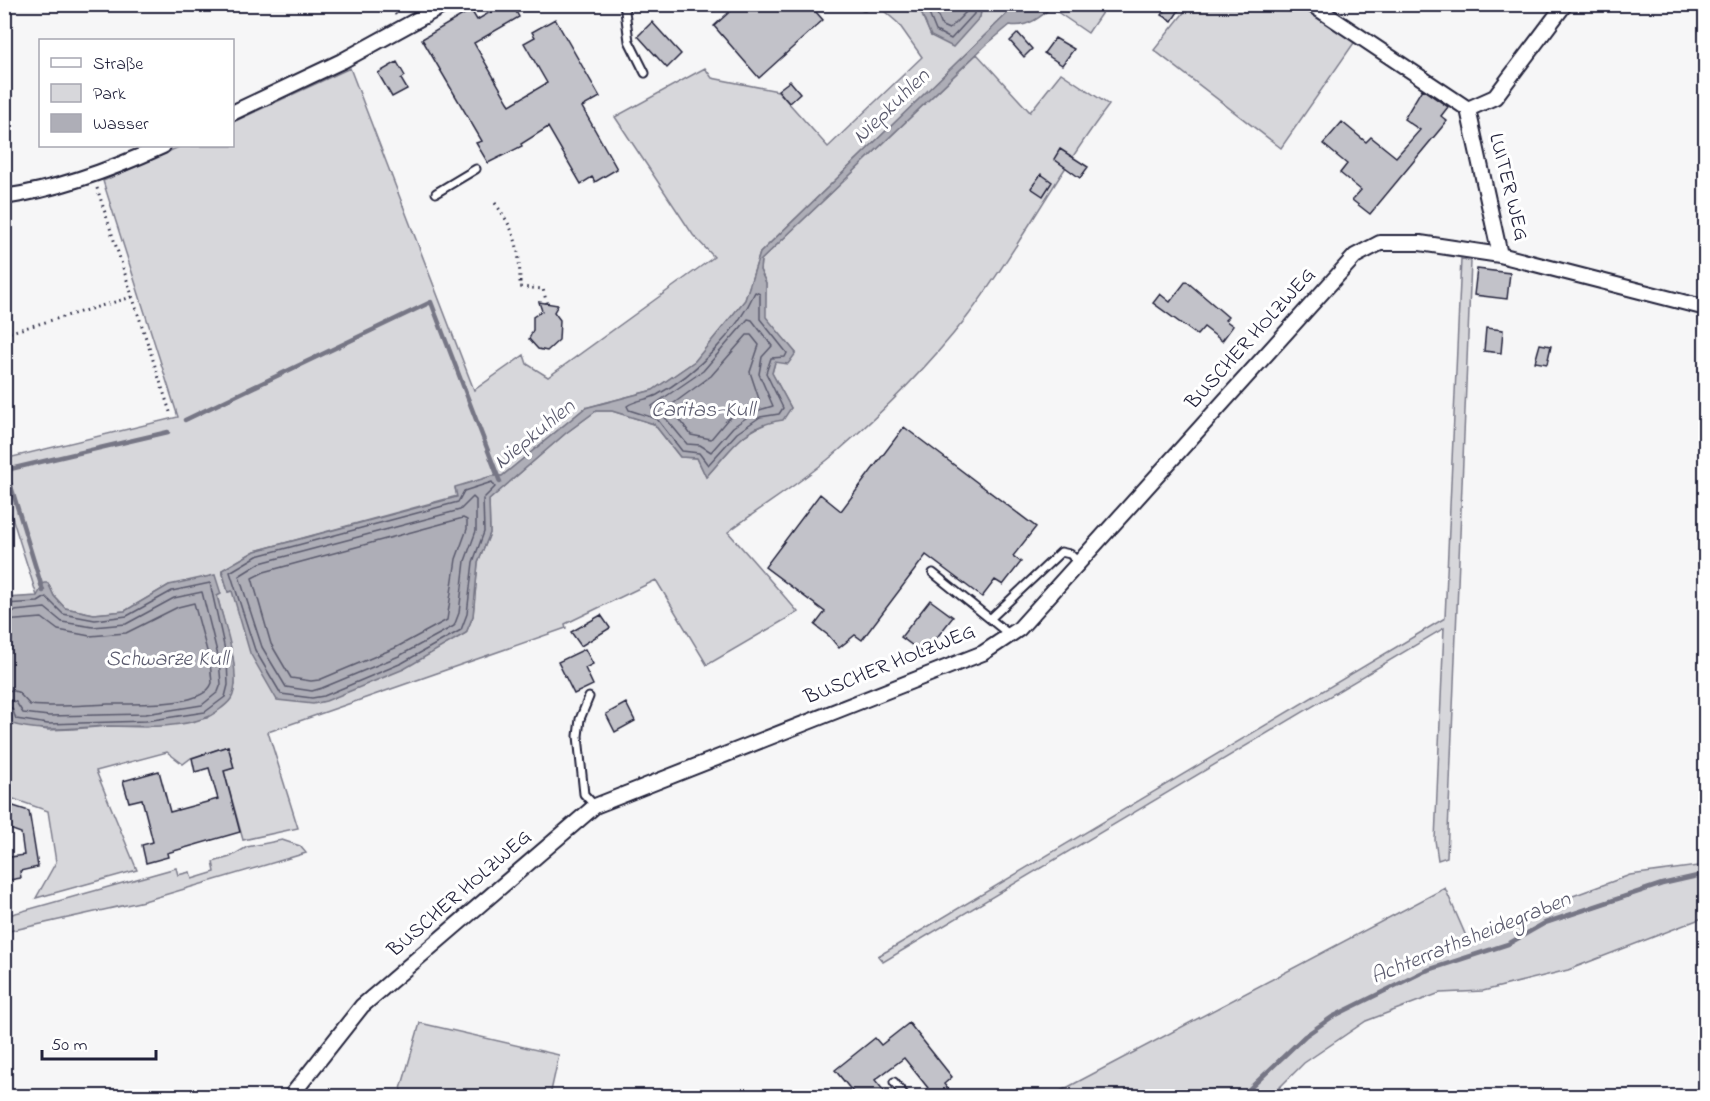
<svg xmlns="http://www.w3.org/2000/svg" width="1710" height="1101" font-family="'Indie Flower',sans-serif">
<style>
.green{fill:#d7d7db;stroke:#7c7c8b;stroke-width:1.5}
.water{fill:#aeaeb7;stroke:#767685;stroke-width:1.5}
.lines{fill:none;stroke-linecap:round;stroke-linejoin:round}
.shore{stroke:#5a5a6d;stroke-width:1.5}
.stream{stroke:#767685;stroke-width:4.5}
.building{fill:#c2c2c9;stroke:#22223b;stroke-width:1.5}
.lane-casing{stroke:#22223b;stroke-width:11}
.street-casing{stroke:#22223b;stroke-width:18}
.path{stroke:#22223b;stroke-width:3;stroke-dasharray:1.5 4.5;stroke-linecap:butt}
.lane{stroke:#fff;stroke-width:7}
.street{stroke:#fff;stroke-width:14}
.labels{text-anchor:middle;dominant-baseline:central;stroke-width:6;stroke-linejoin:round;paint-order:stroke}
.street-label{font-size:21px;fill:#22223b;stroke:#fff}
.water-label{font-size:22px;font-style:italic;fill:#5a5a6d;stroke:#fff}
</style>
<rect width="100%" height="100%" fill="#f6f6f7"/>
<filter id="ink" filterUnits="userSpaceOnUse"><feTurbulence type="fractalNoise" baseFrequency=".0167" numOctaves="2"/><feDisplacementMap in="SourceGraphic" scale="12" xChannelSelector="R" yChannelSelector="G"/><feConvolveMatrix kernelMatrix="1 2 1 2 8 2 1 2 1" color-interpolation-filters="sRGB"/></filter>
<g filter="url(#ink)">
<path class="green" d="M1053 4 1107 5 1088 33 1050 7Z
M877 5H918L931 36 980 17 982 5H1011L1010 11 760 253 745 300 695 361 653 390 585 408 502 476H492L455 488 457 496 255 551 222 570 228 592 231 591 404 668 466 633 473 616 478 563 490 533 489 500 566 433 596 411H612L654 424 680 457 697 458 706 477 740 438 791 408 772 373 775 362 796 353 765 317 766 283 760 270 761 260 977 54 1030 112 1061 73 1109 105C1057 173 1019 249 967 317 929 365 884 411 838 451 804 481 764 505 728 532L798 612 707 665 656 580 565 624 566 628 268 732 298 828 243 840 224 771 234 768 228 746 191 758 183 764 167 752 96 771 137 870 36 898 56 862 48 811 5 796 6 704 9 723 48 730 73 729 109 726 146 727 207 718 235 685 233 658 217 595 220 594 169 585 125 611 94 614 65 608 54 596 48 584 37 596 5 495 4 459 178 417 103 181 181 146H232L233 122 350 68 474 390 524 355 527 364 548 377 714 257 693 235 615 117 705 68 712 78 778 91 828 147 922 57 898 23Z
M1190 5H1302L1356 40 1281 148 1154 50Z
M1461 259 1471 261 1447 857 1438 860 1435 840 1444 628 883 962 878 956 887 951 1445 618Z
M282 840 300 846 306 853 144 901 5 932V916L176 868 178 875 190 872 192 879 215 872 213 862 230 857 247 847Z
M1705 865V917L1568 970 1483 991 1440 993 1366 1021 1304 1063 1271 1096H1051L1445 888 1469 943 1524 914 1630 875Z
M420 1023 559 1055 550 1096H399Z"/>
<path class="water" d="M918 5H982L980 17 953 47 931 36Z
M1011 5H1053C1042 17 1027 28 1010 25L986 45 761 260 760 270 766 283V317L796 353 788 364 775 362 772 373 791 408 783 420C744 425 731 450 706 477L697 458 680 457 654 424 612 411H596L566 433 489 500 490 533 478 563 473 616 466 633 404 669 326 701 313 704 277 700 250 653 232 591 228 592 222 570 255 551 457 497 455 487 492 476H502L585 408 653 390 695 361 745 300 760 253 1010 11Z
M215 575 221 594 217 596C223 620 244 677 231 699 227 705 212 716 205 718 175 729 141 726 109 726 76 727 42 734 9 723L4 697 5 598 37 596 44 583H48L54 596 65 608 94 614 125 611 169 585Z"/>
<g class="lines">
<path class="shore" d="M925 4 936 31 951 39 974 14 976 4
M933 4 942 26 949 29 967 11 969 4
M755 292 760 294V319L787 353 785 357 771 358 766 373 783 408 779 414 760 417 737 433 708 465 699 453 682 451 657 419 629 410 627 406C635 400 647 400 657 395 696 374 737 332 755 292Z
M748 319 752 320 772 346 762 357 759 374 773 406 756 411 733 427 711 452 700 445 687 444 663 415 652 409V406L703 371Z
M747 335H751L759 345 750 372 759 399 727 420 711 439 691 435 670 406 711 376Z
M492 482 495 487 483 499 484 532 473 562 467 614 461 630 402 663 324 696 312 698 281 694 255 650 230 572 257 556 458 502 464 491Z
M473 497 476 500V531L465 561 459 613 454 626 399 656 322 688 312 691 286 687 262 647 239 576 260 563 460 510Z
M463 518 467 520V529L456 559 447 620 395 648 319 680 311 681 291 678 271 644 252 578 264 572Z
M4 604 38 602 46 597 63 614 95 620 127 616 172 591 210 583 227 659 228 685 225 697 205 712 146 721 48 724 16 719 12 708 4 706
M4 612 45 608 62 622 93 627 126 624 174 598 202 592 219 660 221 684 218 692 202 705 146 714 49 716 23 713 16 702 4 698
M4 621 42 618 58 630 90 636 126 633 178 607 194 603 210 662 212 683C203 709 131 703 108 704 81 705 57 708 30 705L18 692 4 689"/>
<path class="stream" d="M185 420 431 302 500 482
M43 591 6 470 168 432
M1242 1096 1305 1036 1332 1017 1425 971 1508 944 1545 923 1662 884 1706 874"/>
</g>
<path class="building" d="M504 4H512L519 17 474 43 508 102 510 105 547 83 524 43 535 37 532 32 555 19 600 97 582 107 617 169 595 182 592 177 581 184 548 127 521 144 522 146 488 163 476 143 482 141 422 39 471 10 477 20Z
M738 4H809L823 20 759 78 714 26Z
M1169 4H1183L1172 21 1162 15Z
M652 22 681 54 667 68 638 36Z
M1018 33 1032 49 1024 57 1010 41Z
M1055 38 1074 49 1062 65 1044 53Z
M397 62 405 76 401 79 407 89 392 97 378 73Z
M790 81 800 93 789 103 778 90Z
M1422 89 1448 107 1441 116 1447 121 1370 214 1352 200 1361 190 1340 173 1347 164 1323 144 1342 122 1366 142 1371 137 1396 157 1420 130 1404 119Z
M1060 149 1088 167 1080 178 1054 159Z
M1041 174 1052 182 1043 196 1031 188Z
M1477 269 1510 273 1507 299 1474 295Z
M1186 281 1228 317 1225 320 1233 326 1222 341 1204 327 1197 335 1153 303 1160 294 1170 302Z
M539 302 558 305 554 312 560 320 559 340 547 351 538 349 529 339 533 330V317L542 311Z
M1486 328 1503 330 1501 353 1484 351Z
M1540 344 1551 346 1547 364 1535 362Z
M904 427 1036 527 1013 556 1021 562 1003 585 995 580 982 597 926 555 862 640 855 635 839 648 829 636 815 625 825 612 765 567 820 494 841 511Z
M930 600 953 617 924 654 901 637Z
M601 615 610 628 581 646 571 632Z
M585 649 593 664 585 668 593 685 574 694 558 662Z
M626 703 635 721 615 732 606 714Z
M228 746 234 768 224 771 240 832 167 853 168 857 146 863 142 845 153 842 142 799 129 802 123 781 159 771 170 812 218 799 209 768 195 772 192 758Z
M4 803 29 811 38 867 20 871 21 878 4 881V858L24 855 21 833 4 827Z
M909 1023 952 1077 944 1084 954 1096H918L928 1088 904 1058 875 1080 888 1096H856L835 1070 875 1038 881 1045Z"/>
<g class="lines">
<defs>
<path id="lane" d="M624 4 629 41 645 73
M862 4 864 6
M714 6 716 4
M436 193 476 169
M933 573 1010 635
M991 618 1061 552 1070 554 1079 563
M589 697 580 719 578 736 584 794 595 806
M894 1082 905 1096"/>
<path id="street" d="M1311 4 1468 109 1500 255 1706 308
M1468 109 1495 97 1565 4
M232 113 342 61 446 4
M4 197C59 189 113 169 163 146
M291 1096 362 1006 595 806 983 653 1019 629 1355 256 1380 243H1420L1500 255"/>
</defs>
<use href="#lane" class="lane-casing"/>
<use href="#street" class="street-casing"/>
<path class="path" d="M388 4 397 16
M97 188 170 412
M495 203C517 233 520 250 520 287L543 289 547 304
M4 334 132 297"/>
<use href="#lane" class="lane"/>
<use href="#street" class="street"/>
</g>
</g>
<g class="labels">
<g class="street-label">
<text transform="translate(1508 187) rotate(76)">LUITER WEG</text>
<text transform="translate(1251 339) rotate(-48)">BUSCHER HOLZWEG</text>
<text transform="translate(890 665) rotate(-22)">BUSCHER HOLZWEG</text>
<text transform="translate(460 894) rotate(-41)">BUSCHER HOLZWEG</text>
</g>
<g class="water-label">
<text transform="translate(892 107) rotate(-44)">Niepkuhlen</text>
<text x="703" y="411">Caritas-Kull</text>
<text transform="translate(535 435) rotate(-39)">Niepkuhlen</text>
<text x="167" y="660">Schwarze Kull</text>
<text transform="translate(1471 939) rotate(-22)">Achterrathsheidegraben</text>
</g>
</g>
<rect width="1710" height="1101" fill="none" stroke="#fff" stroke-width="24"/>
<rect x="12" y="12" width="1686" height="1077" fill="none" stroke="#22223b" stroke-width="2" filter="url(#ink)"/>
<rect x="39" y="39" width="195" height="108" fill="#ffffff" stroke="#a7a7b1" stroke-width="1.5"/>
<rect x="51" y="58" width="30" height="9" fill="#ffffff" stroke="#a7a7b1" stroke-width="1.5"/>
<text x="93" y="69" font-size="18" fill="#22223b">Straße</text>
<rect x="51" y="84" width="30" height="18" fill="#d7d7db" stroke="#a7a7b1" stroke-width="1.5"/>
<text x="93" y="99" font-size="18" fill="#22223b">Park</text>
<rect x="51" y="114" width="30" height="18" fill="#aeaeb7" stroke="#a7a7b1" stroke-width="1.5"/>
<text x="93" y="129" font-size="18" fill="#22223b">Wasser</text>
<path d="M42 1050v9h114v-9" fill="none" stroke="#22223b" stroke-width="3"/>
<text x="51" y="1050" font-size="18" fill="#22223b" stroke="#ffffff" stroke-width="4.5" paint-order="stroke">50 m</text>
</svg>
